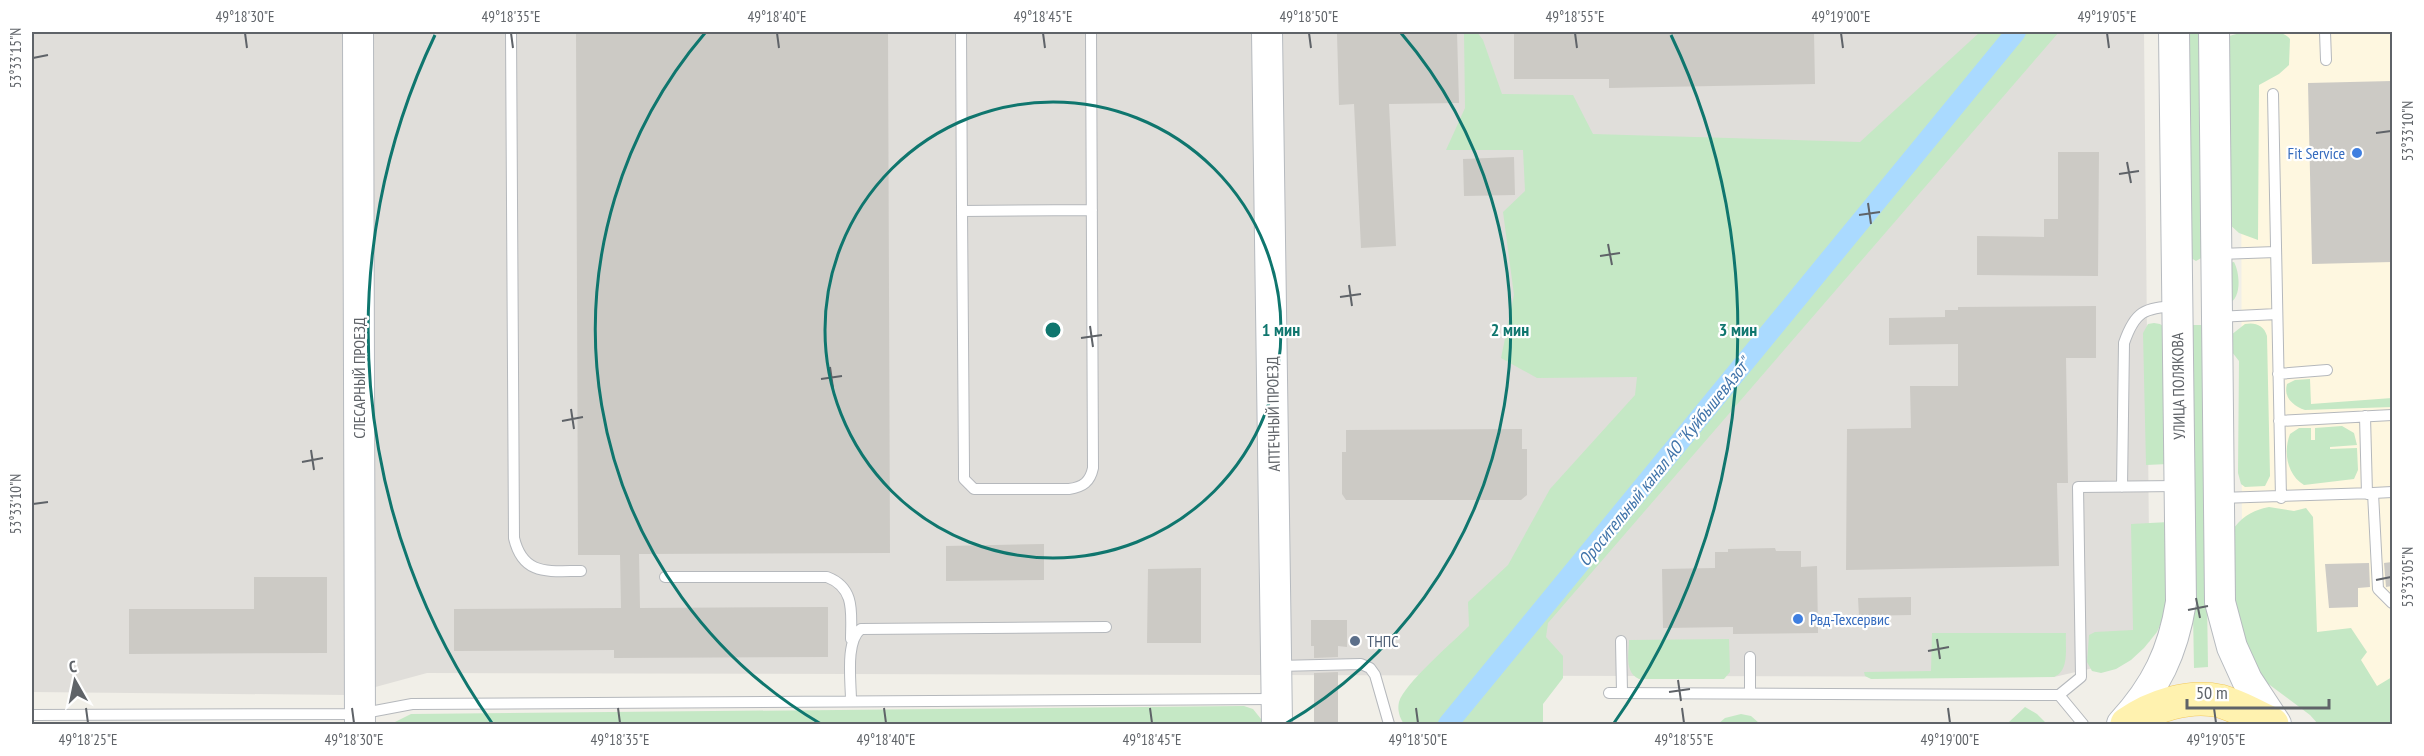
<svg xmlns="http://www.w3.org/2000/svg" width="2424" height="756" font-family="'PT Sans Narrow',sans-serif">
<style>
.commercial{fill:#fef7e0}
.industrial{fill:#e0deda}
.green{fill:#c5e8c5}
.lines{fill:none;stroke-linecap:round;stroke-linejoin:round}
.canal{stroke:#aadaff;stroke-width:20}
.building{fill:#cccac5}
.lane-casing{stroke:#b5b8bc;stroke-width:12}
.secondary-casing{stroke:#b6babf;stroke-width:32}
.primary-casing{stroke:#f2c960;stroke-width:34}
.lane{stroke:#fff;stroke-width:10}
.secondary{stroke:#fff;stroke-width:30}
.primary{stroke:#fff2af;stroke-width:33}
.ticks{fill:none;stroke:#5f6368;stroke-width:2}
.ring{fill:none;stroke:#0f766e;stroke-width:3}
.shop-dot{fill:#3f7fe0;stroke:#fff;stroke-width:2}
.service-dot{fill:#5c6f8a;stroke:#fff;stroke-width:2}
.labels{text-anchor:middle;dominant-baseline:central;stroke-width:4.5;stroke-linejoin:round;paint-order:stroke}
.shop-label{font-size:16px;fill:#366cbe;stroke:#fff;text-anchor:end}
.street-label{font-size:16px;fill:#5f6368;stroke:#fff}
.service-label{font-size:16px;fill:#4e5e75;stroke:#fff;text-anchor:start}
.water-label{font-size:18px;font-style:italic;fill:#4174aa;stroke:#fff}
.centre{fill:#0f766e;stroke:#fff;stroke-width:3}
.ring-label{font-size:18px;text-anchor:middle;font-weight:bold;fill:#0f766e;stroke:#fff;stroke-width:4.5;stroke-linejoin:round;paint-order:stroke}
.neatline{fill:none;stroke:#5f6368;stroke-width:2}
.ticks-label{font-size:15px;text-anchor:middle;fill:#5f6368}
</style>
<rect width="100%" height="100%" fill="#f1efe8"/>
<path class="commercial" d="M2241 32H2392V724L2242 594Z"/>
<path class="industrial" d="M32 32H2144L2150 641 2127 656 2102 666 2054 677 427 673 346 695 32 692Z"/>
<path class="green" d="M1464 32H1477L1483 40 1502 94 1573 95 1593 134 1860 142 1980 32H2059L1548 623 1546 637 1563 656V678L1543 704V724H1404C1400 719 1397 710 1399 702 1404 684 1453 642 1469 626L1468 602 1508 565 1550 489 1635 395 1637 377 1537 378 1501 358 1514 295 1503 212 1525 191 1523 150H1446L1465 108Z
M2187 32H2201L2203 257 2196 261 2191 258Z
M2244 32C2258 32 2281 28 2290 39L2289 65 2279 74 2259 85 2258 240 2239 233 2228 223 2229 36Z
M2234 262C2240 273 2242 299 2228 304V263Z
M2154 323 2160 324 2164 327 2168 464 2146 465 2143 333 2148 324Z
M2245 324C2255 322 2264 325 2267 336L2270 476 2265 486 2245 487 2241 484 2238 473 2239 361 2228 347 2231 335Z
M2188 325H2203L2208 667 2194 668Z
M2310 379 2311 404 2392 398V407L2305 410C2294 406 2283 398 2287 384L2295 380Z
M2342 426 2354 433 2357 445 2330 447V449L2357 448 2358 470 2354 479 2304 485C2287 475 2283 452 2290 434L2299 428H2311V440H2315V428Z
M2269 507 2294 511 2306 508 2313 517 2317 632 2351 628 2367 652 2361 660 2377 686 2392 677V724H2318L2310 715 2259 677 2233 641 2232 531C2241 517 2253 510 2269 507Z
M2169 522 2166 611 2157 632 2144 648 2131 660 2116 669 2101 673 2092 671 2087 662 2089 635 2095 632 2133 630 2131 524Z
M1932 633H2066C2065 647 2070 671 2054 677L1871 679 1865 676 1864 672 1931 671Z
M1729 639 1730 672 1724 679H1639C1624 672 1629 654 1629 640Z
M1244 706 1253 709 1265 724H391L411 714Z
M2025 707 2037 714 2047 724H1836L2009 722Z
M1741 714 1751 716 1759 723 1819 722 1818 724H1718L1725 718Z"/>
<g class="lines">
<path class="canal" d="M1448 724 2016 32"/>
</g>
<path class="building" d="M576 32H888L890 553 639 554 640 608 828 607V657L614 658V650L454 651V609L621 608 620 555H578Z
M1457 32 1459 103 1389 104 1396 246 1361 248 1354 104 1339 105 1337 34Z
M1514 32H1814L1815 84 1609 88V79H1514Z
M2392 81V262L2312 264 2308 83Z
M2058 152H2099L2098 276 1977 275V236L2044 237V219H2058Z
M1514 157 1515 195 1464 196 1463 159Z
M2096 306V358H2066L2068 483H2057L2059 566 1846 570 1847 429 1911 428 1910 386H1958V344L1889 345V318L1945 317V310H1958V307Z
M1522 429V449H1527V495L1521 500H1346L1342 494V452H1346V430Z
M1044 544V580L946 581V546Z
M1775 548 1776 551H1801V567L1817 566 1818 633 1733 634V627L1663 628 1662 569 1715 568V552H1728V549Z
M2392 562V586L2386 587 2384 563Z
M2369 563 2370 587 2358 588V607L2329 608 2325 564Z
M1201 568V643H1147L1148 569Z
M254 577H327V653L129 654V609H254Z
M1911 597V615L1859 616 1858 598Z
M1311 620H1347V647L1338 646V657L1314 658V646H1311Z
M1338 672V724H1314V673Z"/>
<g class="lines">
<defs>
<path id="lane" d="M511 32 514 538C523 576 548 571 581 571
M961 32 962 211
M1091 32 1093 468C1090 482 1083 487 1069 489H974L964 479V468L962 211 1092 210
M2325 32 2326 60
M2273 94 2281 498
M2219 254 2276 252
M2217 317 2277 314
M2278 374 2327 370
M2365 416 2367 494
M2279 421 2392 415
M2122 487 2124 343C2135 311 2144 308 2176 306
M2373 493 2392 492
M2220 498 2373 493 2378 589 2392 603
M665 577H827C856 588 851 614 851 639
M1621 641 1622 692
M1278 666 1361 664 1370 668 1375 675 1389 724
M1609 693 2059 695 2083 724
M1750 693V657
M2059 695 2081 677 2078 487 2178 486
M851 701C851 682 845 641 861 629L1106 627
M32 715 359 714 412 704 1274 699"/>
<path id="secondary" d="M358 32 360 724
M1267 32 1277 724
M2214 32 2220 602 2232 647 2247 680 2276 724
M2122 724C2156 687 2173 652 2181 602L2174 32"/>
<path id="primary" d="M2127 724C2152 706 2189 694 2220 701 2238 706 2255 716 2272 724"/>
</defs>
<use href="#lane" class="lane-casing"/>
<use href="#secondary" class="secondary-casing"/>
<use href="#primary" class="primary-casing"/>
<use href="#lane" class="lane"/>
<use href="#secondary" class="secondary"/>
<use href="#primary" class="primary"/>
</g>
<path class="ticks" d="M245 33 247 48M511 33 513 48M777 33 779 48M1043 33 1045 48M1309 33 1311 48M1575 33 1577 48M1841 33 1843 48M2107 33 2109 48M33 58 48 55M2376 133 2391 131M2127 162 2131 183M2119 174 2139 171M1868 203 1871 224M1859 215 1880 212M1608 244 1612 265M1600 256 1620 253M1349 285 1352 306M1340 297 1361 294M1090 326 1093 347M1081 338 1102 335M830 367 833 388M821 379 842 376M571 409 574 429M562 421 583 417M311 450 314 470M302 462 323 458M33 504 48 502M2376 580 2391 577M2196 598 2200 618M2188 610 2208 606M1937 639 1940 659M1928 651 1949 647M1678 680 1681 701M1669 692 1690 689M86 708 88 723M352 708 354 723M618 708 620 723M884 708 886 723M1150 708 1152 723M1416 708 1418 723M1682 708 1684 723M1948 708 1950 723M2214 708 2216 723"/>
<g class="ring">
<circle cx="1053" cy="330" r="228"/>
<path d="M821 724A457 457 0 0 1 705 33M1401 33A457 457 0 0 1 1285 724"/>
<path d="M492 723A685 685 0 0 1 435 35M1671 35A685 685 0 0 1 1614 723"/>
</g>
<g class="shop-dot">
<circle cx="2357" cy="153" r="6"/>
<circle cx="1798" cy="619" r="6"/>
</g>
<circle class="service-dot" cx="1355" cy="641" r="6"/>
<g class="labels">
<g class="shop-label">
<text x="2345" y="153">Fit Service</text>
<text x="1810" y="619" text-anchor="start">Рвд-Техсервис</text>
</g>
<g class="street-label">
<text transform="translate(359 378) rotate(-90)">СЛЕСАРНЫЙ ПРОЕЗД</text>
<text transform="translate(2178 386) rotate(-91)">УЛИЦА ПОЛЯКОВА</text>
<text transform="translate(1273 414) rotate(-91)">АПТЕЧНЫЙ ПРОЕЗД</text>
</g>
<g class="service-label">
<text x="1367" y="641">ТНПС</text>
</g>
<g class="water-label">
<text transform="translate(1664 462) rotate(-51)">Оросительный канал АО "КуйбышевАзот"</text>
</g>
</g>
<circle cx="1053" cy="330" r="9" class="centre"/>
<g class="ring-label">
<text x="1281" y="336">1 мин</text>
<text x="1510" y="336">2 мин</text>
<text x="1738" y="336">3 мин</text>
</g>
<rect width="2424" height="756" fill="none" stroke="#ffffff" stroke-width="66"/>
<g transform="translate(75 681) rotate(351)" stroke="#ffffff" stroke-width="4.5" paint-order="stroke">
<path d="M0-4.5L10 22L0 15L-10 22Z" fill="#5f6368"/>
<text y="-9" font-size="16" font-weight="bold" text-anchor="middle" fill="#5f6368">С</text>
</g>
<path d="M2187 699v9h142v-9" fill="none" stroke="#5f6368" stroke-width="3"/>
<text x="2196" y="699" font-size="18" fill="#5f6368" stroke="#ffffff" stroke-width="4.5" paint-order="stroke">50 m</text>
<rect x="33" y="33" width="2358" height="690" class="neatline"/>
<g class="ticks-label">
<text x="245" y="22">49°18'30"E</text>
<text x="511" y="22">49°18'35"E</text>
<text x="777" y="22">49°18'40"E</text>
<text x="1043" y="22">49°18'45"E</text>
<text x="1309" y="22">49°18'50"E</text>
<text x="1575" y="22">49°18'55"E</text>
<text x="1841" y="22">49°19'00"E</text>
<text x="2107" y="22">49°19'05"E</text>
<text transform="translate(16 58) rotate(-90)" y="5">53°33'15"N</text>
<text transform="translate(2408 131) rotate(-90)" y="5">53°33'10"N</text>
<text transform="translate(16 504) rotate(-90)" y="5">53°33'10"N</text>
<text transform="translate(2408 577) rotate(-90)" y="5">53°33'05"N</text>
<text x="88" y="745">49°18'25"E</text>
<text x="354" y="745">49°18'30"E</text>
<text x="620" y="745">49°18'35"E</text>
<text x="886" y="745">49°18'40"E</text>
<text x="1152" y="745">49°18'45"E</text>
<text x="1418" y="745">49°18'50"E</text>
<text x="1684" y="745">49°18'55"E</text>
<text x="1950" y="745">49°19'00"E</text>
<text x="2216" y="745">49°19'05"E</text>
</g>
</svg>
